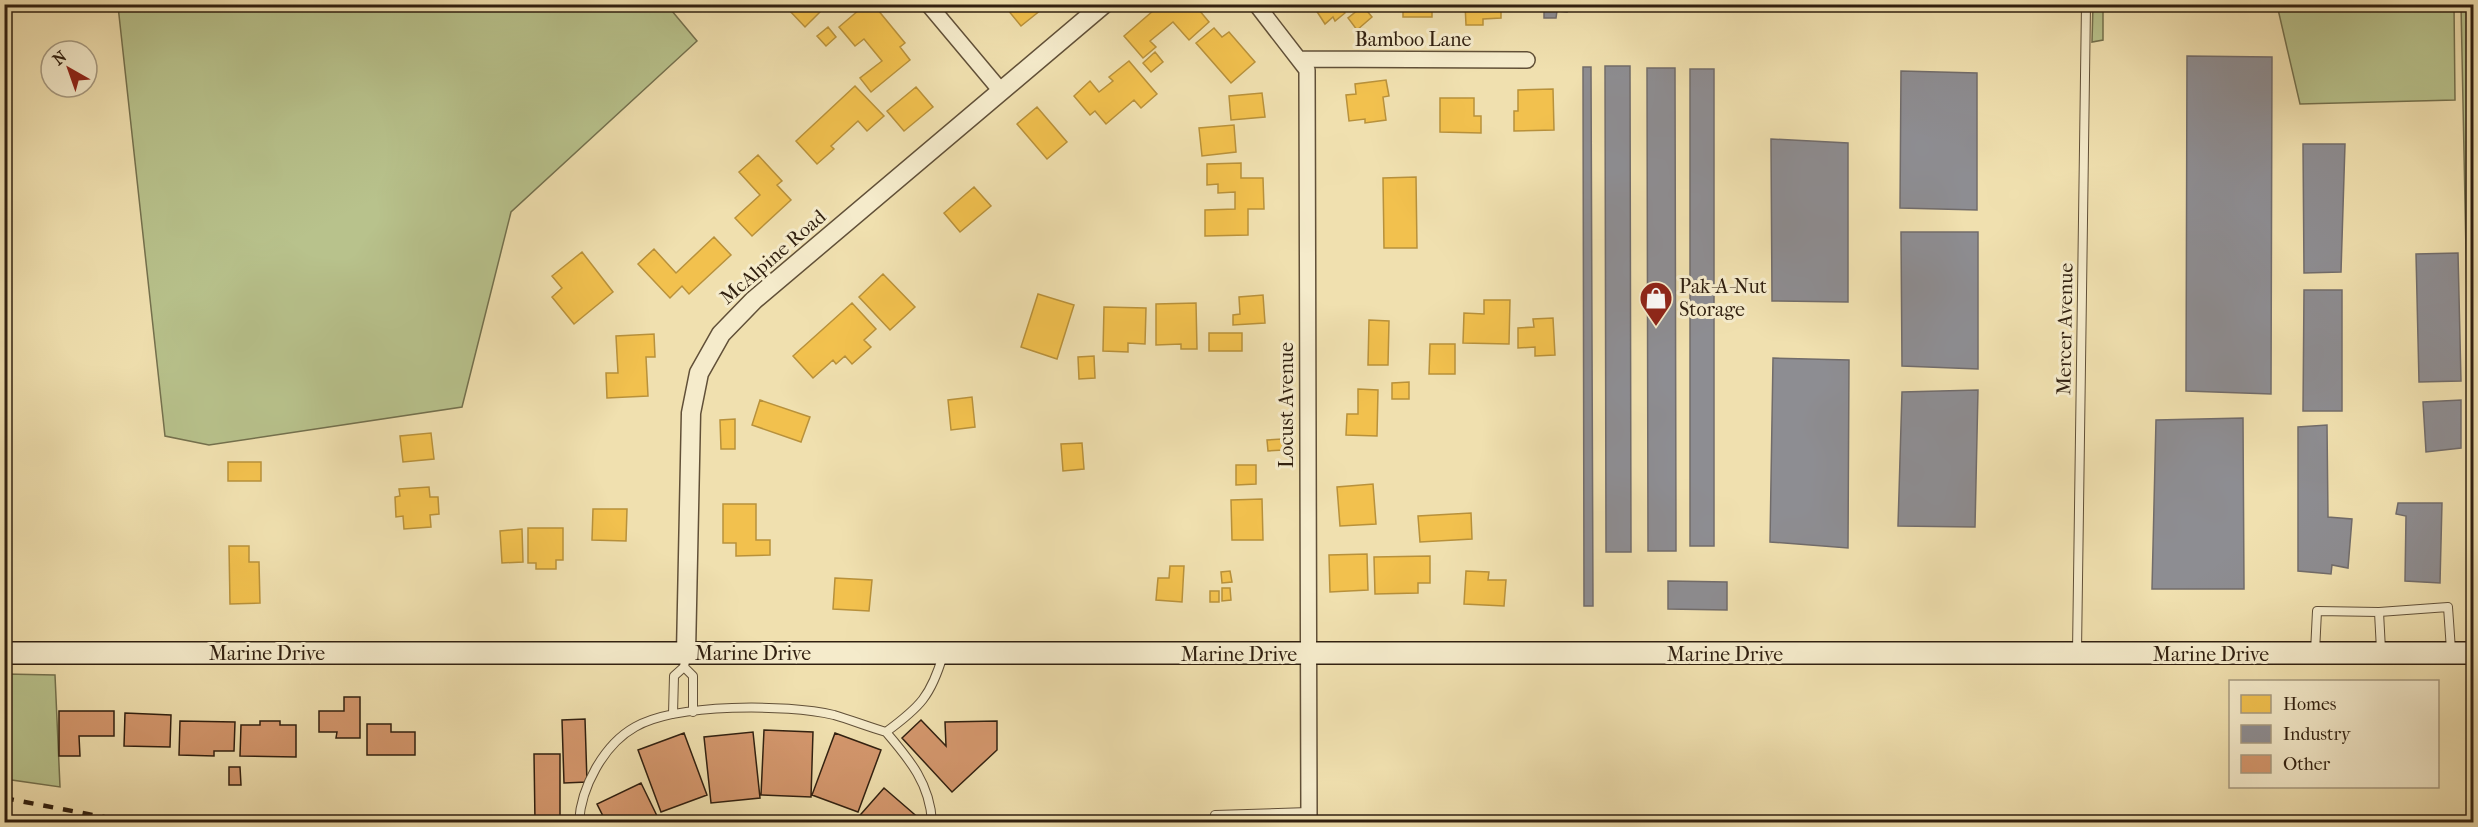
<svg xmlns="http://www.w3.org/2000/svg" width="2478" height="827" font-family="'IM FELL French Canon',serif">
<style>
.green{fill:#b8c28c;stroke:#74714e;stroke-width:1.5}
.homes{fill:#f2c14e;stroke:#b8913b;stroke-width:1.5}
.industry{fill:#8d8d92;stroke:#716c6b;stroke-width:1.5}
.building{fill:#d4976d;stroke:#312010;stroke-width:1.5}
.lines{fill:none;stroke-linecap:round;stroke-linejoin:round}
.service-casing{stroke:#615038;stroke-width:10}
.minor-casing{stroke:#615038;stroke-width:18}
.tertiary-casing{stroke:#615038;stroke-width:21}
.secondary-casing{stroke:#312010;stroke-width:24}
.service{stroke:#f5ebcb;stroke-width:8}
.minor{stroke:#f5ebcb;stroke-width:15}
.tertiary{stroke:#f5ebcb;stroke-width:18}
.secondary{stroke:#f5ebcb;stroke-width:21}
.rail{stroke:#312010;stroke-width:4.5;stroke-dasharray:10 10;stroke-linecap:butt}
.labels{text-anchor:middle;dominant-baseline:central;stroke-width:6;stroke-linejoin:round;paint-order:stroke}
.street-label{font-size:20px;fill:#312010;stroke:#f5ebcb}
.poi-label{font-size:20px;fill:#312010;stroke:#f5ebcb;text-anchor:start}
</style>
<rect width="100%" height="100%" fill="#f0e0af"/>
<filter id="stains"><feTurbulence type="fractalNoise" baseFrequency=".00333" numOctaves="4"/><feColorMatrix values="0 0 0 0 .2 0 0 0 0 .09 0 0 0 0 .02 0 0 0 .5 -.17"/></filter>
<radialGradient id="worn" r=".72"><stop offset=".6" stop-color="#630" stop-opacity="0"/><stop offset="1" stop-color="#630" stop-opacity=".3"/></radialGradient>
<path class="green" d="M62 5H667L697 41 511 212 462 407 209 445 165 436 118 6Z
M2093 5H2103V40L2092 42Z
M2277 5H2454L2455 100 2300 104Z
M2461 5H2474L2473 450 2470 449Z
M5 674 55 675 60 787 5 779Z"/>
<path class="homes" d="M793 4H828L805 27 788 9Z
M866 4H873L905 43 900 47 910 60 871 92 860 78 882 61 864 39 855 46 839 27Z
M1003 4H1036L1041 10 1021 26Z
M1161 4H1194L1209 22 1189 40 1173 22 1150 41 1156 47 1143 58 1124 36Z
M1312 4H1338L1345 13 1335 21 1333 17 1325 24Z
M1387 4H1432V17H1403V7L1387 8Z
M1465 4H1501V18L1483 19V25H1466Z
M1363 6 1372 17 1357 30 1348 18Z
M828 27 836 37 826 46 817 36Z
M1214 28 1222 37 1229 32 1255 62 1231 83 1196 43Z
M1155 52 1163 62 1151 72 1143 63Z
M1129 61 1157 94 1141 108 1134 100 1106 124 1095 111 1090 115 1074 96 1090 81 1099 92 1113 81 1109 77Z
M1386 80 1389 96 1383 97 1386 120 1365 123V119L1349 121 1346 95 1356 94 1355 84Z
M855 86 884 116 867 131 858 121 831 146 834 149 817 164 796 141Z
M916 87 933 107 904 131 887 111Z
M1553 89 1554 130 1514 131V111H1518V90Z
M1262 93 1265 117 1231 120 1229 96Z
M1440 98H1474V116H1481V133L1440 132Z
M1037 107 1067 142 1047 159 1017 124Z
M1234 125 1236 152 1202 156 1199 128Z
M758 155 782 181 777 185 791 200 752 236 735 218 760 195 739 172Z
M1241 163V178H1263L1264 209H1248V235L1205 236V210L1235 209V192L1218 193V184L1207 185V164Z
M1416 177 1417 248H1384L1383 178Z
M974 187 991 206 960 232 944 213Z
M714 237 731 255 689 294 682 286 670 298 638 264 654 249 676 273Z
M582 252 613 292 574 324 552 297 562 288 552 276Z
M883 274 915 307 890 330 859 297Z
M1038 294 1074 305 1057 359 1021 347Z
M1263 295 1265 323 1233 325V315L1240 314 1239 297Z
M1484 300H1510L1509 344 1463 343 1464 313 1484 314Z
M852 303 876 329 864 340 871 347 852 364 845 356 836 364 833 360 813 378 793 356Z
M1196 303 1197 349H1181V344L1156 345V304Z
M1104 307 1146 308 1145 344 1128 343V352L1103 351Z
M1553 318 1555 355 1535 356V347L1518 348V328L1534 327 1533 319Z
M1369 320 1389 321 1388 365H1368Z
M1209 333H1242V351H1209Z
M654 334 655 357H646L648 396 607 398 606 373H618L616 336Z
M1430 344H1455V374H1429Z
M1094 356 1095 378 1079 379 1078 357Z
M1409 382V399H1392V383Z
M1358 389 1378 390 1377 436 1346 435 1347 414H1358Z
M972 397 975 427 951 430 948 400Z
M760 400 810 417 801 442 752 425Z
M735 419V449H721L720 420Z
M431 433 434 459 403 462 400 436Z
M1282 439 1283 450 1268 451 1267 440Z
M1082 443 1084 469 1063 471 1061 444Z
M228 462H261V481H228Z
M1236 465H1256V484L1236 485Z
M1373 484 1376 524 1340 526 1337 487Z
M429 487 430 497H438L439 514 430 515 431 527 404 529 403 516 396 517 395 497 400 496 399 489Z
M1262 499 1263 540H1232L1231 500Z
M723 504H756V540H770V555L736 556V543H723Z
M593 509H627L626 541 592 540Z
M1471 513 1472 539 1420 542 1418 516Z
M528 528H563V560H556V569H536V563H528Z
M522 529 523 562 502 563 500 531Z
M229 546H249V562H259L260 603 230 604Z
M1367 554 1368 590 1330 592 1329 555Z
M1430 556V583H1418V593L1375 594 1374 557Z
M1170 566H1184L1182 602 1156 600 1158 578H1169Z
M1230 571 1232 582 1222 583 1221 572Z
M1466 571 1489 572 1488 580H1506L1504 606 1464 604Z
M835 578 872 580 869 611 833 609Z
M1222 588H1230L1231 600 1222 601Z
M1210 591H1219V602H1210Z"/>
<path class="industry" d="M1531 4H1567V12L1557 11 1556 18H1544V11H1531Z
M2187 56 2272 57 2271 394 2186 391Z
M1605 66H1630L1631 552H1606Z
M1583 67H1591L1593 606H1584Z
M1647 68H1675L1676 551H1648Z
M1690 69H1714V546H1690Z
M1901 71 1977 73V210L1900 208Z
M1771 139 1848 143V302L1772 301Z
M2303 144H2345L2341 272 2304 273Z
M1901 232H1978V369L1902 366Z
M2458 253 2461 381 2419 382 2416 254Z
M2304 290H2342V411H2303Z
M1773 358 1849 360 1848 548 1770 542Z
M1978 390 1975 527 1898 526 1902 392Z
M2461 400V448L2426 452 2423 402Z
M2243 418 2244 589H2152L2156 420Z
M2327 425 2328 517 2352 519 2348 568 2332 565 2331 574 2298 571V427Z
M2398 503H2442L2440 583 2405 581 2406 516 2396 514Z
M1668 581 1727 582V610L1668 609Z"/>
<path class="building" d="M344 697H360V738H336L337 732H319V711H344Z
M59 711H114V736H79L80 756H59Z
M125 713 171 715 170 747 124 746Z
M585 719 587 782 564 783 562 720Z
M921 720 946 746 945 722 997 721V750L952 792 902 738Z
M180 721 235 722 234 751H214V756L179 755Z
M260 721H280V725H296V757L240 756 241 725H260Z
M367 724H391V732H415V755H367Z
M764 730 813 732 811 797 761 795Z
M753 732 760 798 711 803 704 737Z
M684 733 707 795 661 812 638 750Z
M835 733 881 750 858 812 812 795Z
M534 754H560V822H535Z
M229 767H240L241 785H229Z
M641 783 660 822H606L597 804Z
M884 788 921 820 919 822H854Z"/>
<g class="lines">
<defs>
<path id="service" d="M2379 612 2448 607 2451 650
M2077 652 2086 4
M2315 652 2317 611 2379 612 2381 650
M684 667 693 676V712
M673 714 674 676 684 667 686 655
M886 732C910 760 930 784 932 822
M579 822C581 788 603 745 635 727 677 703 786 704 834 715 851 720 869 727 886 732 920 707 931 696 943 655
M1215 822V815L1309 812"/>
<path id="minor" d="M928 4 1001 91
M1256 4 1307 70 1309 822
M1299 59 1527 60"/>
<path id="tertiary" d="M686 653 691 413 699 373 721 334 754 300 1104 4"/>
<path id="secondary" d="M4 653H2474"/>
</defs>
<use href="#service" class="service-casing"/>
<use href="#minor" class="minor-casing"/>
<use href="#tertiary" class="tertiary-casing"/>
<use href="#secondary" class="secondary-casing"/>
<use href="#service" class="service"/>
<use href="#minor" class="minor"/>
<use href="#tertiary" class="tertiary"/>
<use href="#secondary" class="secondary"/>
<path class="rail" d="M4 798 130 822"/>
</g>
<defs>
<symbol id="shop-pin" viewBox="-11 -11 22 30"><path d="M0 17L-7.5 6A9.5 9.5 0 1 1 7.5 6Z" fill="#8f2418" stroke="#f5ebcb"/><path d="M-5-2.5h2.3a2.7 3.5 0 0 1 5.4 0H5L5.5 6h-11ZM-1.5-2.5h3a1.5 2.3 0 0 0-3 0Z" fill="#fff"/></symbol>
</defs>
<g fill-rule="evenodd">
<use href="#shop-pin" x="1637" y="279" width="38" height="52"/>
</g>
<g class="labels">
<g class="street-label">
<text x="1413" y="39">Bamboo Lane</text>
<text transform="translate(773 257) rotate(-41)">McAlpine Road</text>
<text transform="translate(2065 329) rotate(-89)">Mercer Avenue</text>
<text transform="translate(1286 405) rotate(-90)">Locust Avenue</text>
<text x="267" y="653">Marine Drive</text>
<text x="753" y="653">Marine Drive</text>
<text x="1239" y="654">Marine Drive</text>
<text x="1725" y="654">Marine Drive</text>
<text x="2211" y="654">Marine Drive</text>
</g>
<g class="poi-label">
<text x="1679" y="286">Pak-A-Nut<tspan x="1679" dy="23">Storage</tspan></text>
</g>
</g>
<rect width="2478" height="827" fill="none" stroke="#f0e0af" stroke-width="24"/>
<rect x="6" y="6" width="2466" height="815" fill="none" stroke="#312010" stroke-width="3"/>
<rect x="12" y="12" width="2454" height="803" fill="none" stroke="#312010" stroke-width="1.5"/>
<rect x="2229" y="680" width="210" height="108" fill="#f5ebcb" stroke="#a79a80" stroke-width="1.5"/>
<rect x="2241" y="695" width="30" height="18" fill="#f2c14e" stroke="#a79a80" stroke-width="1.5"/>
<text x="2283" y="710" font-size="18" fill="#312010">Homes</text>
<rect x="2241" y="725" width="30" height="18" fill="#8d8d92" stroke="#a79a80" stroke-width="1.5"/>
<text x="2283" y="740" font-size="18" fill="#312010">Industry</text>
<rect x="2241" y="755" width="30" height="18" fill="#d4976d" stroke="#a79a80" stroke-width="1.5"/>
<text x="2283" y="770" font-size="18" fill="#312010">Other</text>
<g transform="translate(69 69) rotate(320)"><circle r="28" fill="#f5ebcb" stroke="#a79a80" stroke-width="1.5"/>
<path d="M0-4.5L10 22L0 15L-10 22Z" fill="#8f2418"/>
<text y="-9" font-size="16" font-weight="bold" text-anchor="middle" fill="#312010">N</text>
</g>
<rect width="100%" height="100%" filter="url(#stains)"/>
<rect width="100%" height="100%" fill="url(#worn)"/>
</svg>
